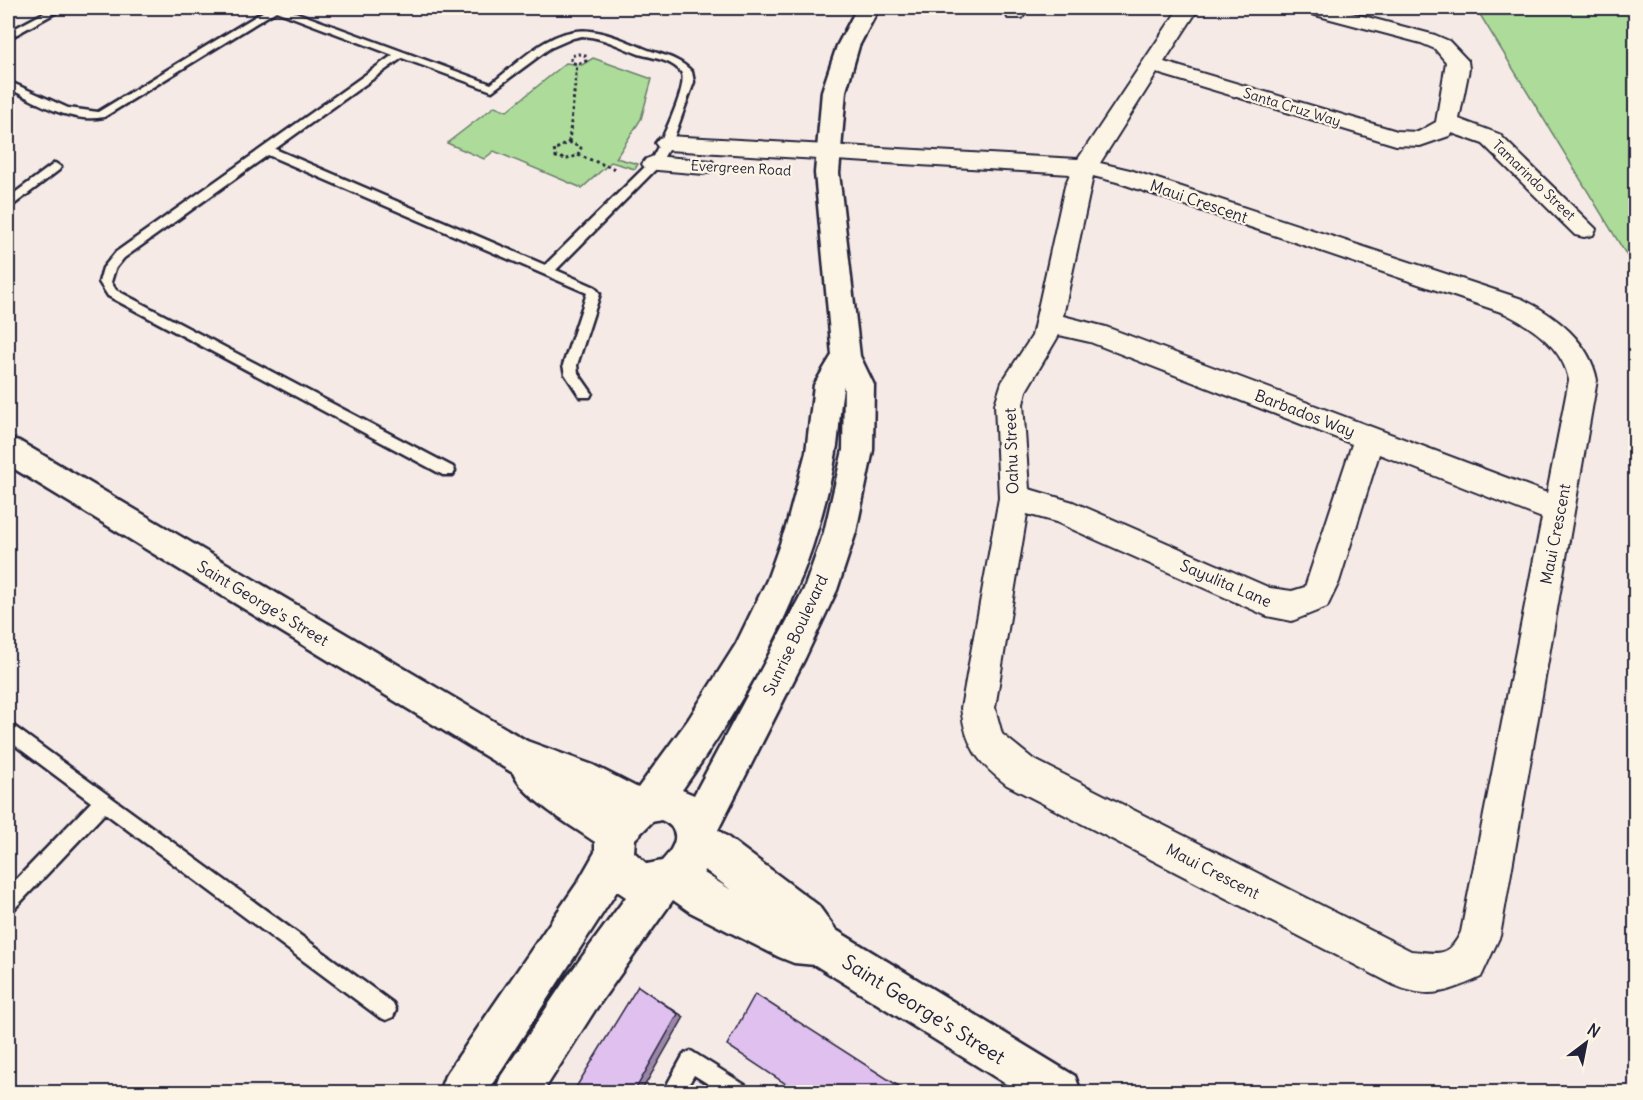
<svg xmlns="http://www.w3.org/2000/svg" width="1643" height="1100" font-family="Delius,sans-serif">
<style>
.green{fill:#addb9a;stroke:#687e6a;stroke-width:1.5}
.lines{fill:none;stroke-linecap:round;stroke-linejoin:round}
.service-casing{stroke:#22223b;stroke-width:5}
.minor-casing{stroke:#22223b;stroke-width:4}
.tertiary-casing{stroke:#22223b;stroke-width:5}
.path{stroke:#22223b;stroke-width:3;stroke-dasharray:3 3;stroke-linecap:butt}
.service{fill:#fcf5e5;fill-rule:evenodd}
.minor{fill:#fcf5e5;fill-rule:evenodd}
.tertiary{fill:#fcf5e5;fill-rule:evenodd}
.shaded-wall{fill:#9c86a7;stroke:#22223b;stroke-width:1.5}
.building{fill:#dfc0ee;stroke:#22223b;stroke-width:1.5}
.labels{text-anchor:middle;dominant-baseline:central;stroke-width:4.5;stroke-linejoin:round;paint-order:stroke}
.far-street-label{font-size:14px;fill:#22223b;stroke:#fcf5e5}
.street-label{font-size:16px;fill:#22223b;stroke:#fcf5e5}
.near-street-label{font-size:20px;fill:#22223b;stroke:#fcf5e5}
</style>
<rect width="100%" height="100%" fill="#f6eae7"/>
<filter id="ink" filterUnits="userSpaceOnUse"><feTurbulence type="fractalNoise" baseFrequency=".0167" numOctaves="2"/><feDisplacementMap in="SourceGraphic" scale="12" xChannelSelector="R" yChannelSelector="G"/><feConvolveMatrix kernelMatrix="1 2 1 2 8 2 1 2 1" color-interpolation-filters="sRGB"/></filter>
<g filter="url(#ink)">
<path class="green" d="M1476 8H1635V269Z
M593 58 652 79 641 119 616 158 638 164 635 169 611 162 582 188 494 151 484 159 447 143 495 106 507 111 566 63 582 65Z"/>
<g class="lines">
<defs>
<path id="service" d="M53 8H64L8 39V32Z
M269 8H284L491 84C518 63 552 26 590 31 608 33 626 41 643 48 660 55 679 57 692 72L694 82 672 143 658 167 556 270 595 287 600 294 577 365 578 373 592 393 590 397H580L565 374 563 365 587 293 268 155 124 258 115 269 111 282 116 290 453 467 455 471 453 475H443L108 296 99 282 103 268 116 252 393 55 276 11 104 117C70 124 37 102 8 88V81L68 108 98 112ZM582 36C603 37 620 47 639 54 653 58 672 60 681 72 690 84 658 148 650 162L545 265 275 149 402 58 492 91 550 48 573 38Z
M55 163 61 167 59 170 12 206 8 207V198Z
M8 722 393 1003 396 1010 393 1017 386 1020 379 1017 105 813 15 908 8 910V888L91 802 8 740Z
M691 1051 745 1085 748 1092H721L694 1075 684 1092H663L684 1054Z"/>
<path id="minor" d="M1004 8H1024L1025 14 1022 18H1008Z
M1179 8H1199L1164 62 1397 131 1418 132 1436 122 1446 62 1435 49 1421 43 1304 12 1301 8H1333L1435 35 1449 41 1468 61 1469 69 1459 119 1499 134 1596 229 1593 235 1584 237 1575 235 1483 144 1452 133 1449 136 1420 146 1396 145 1157 73 1100 163 1130 170 1522 299C1555 315 1590 342 1597 380L1500 936 1481 977C1448 992 1429 1000 1394 985L1007 785C977 762 966 746 961 708L999 498 995 404 1002 382 1032 336 1065 186 1070 174 667 150 659 148 655 143 659 138 667 136 1078 159ZM1093 176 1117 182 1504 313C1531 326 1563 348 1569 380L1547 493 1106 327 1063 316ZM1059 335 1090 342 1352 444 1305 587 1292 591 1270 588 1073 502 1029 489 1023 404 1026 391ZM1379 454 1542 518 1461 932C1448 959 1438 953 1411 951L1033 759 1002 734 995 708 1027 514 1056 522 1267 616 1292 621 1327 607 1339 582Z
M654 156 712 161 716 166 712 171 704 174 646 169 642 164 646 159Z"/>
<path id="tertiary" d="M857 8H879L859 46 846 91 839 173 860 356 874 385 873 450 856 532 837 590 805 658 718 830 818 905 836 930 1075 1076 1081 1092H1019L815 965 794 963 779 957 690 912 673 900 595 1010 543 1092H495L501 1076 565 980 626 897 617 891 487 1092H439L445 1076 578 882 595 852V842C571 825 524 799 513 773L8 465V438L19 441 527 741 593 765 638 788 688 720 736 644 767 580 786 527 806 452 814 385 832 355 815 173 822 91 837 46ZM844 385 843 450 824 532 804 589 694 795 682 790C739 710 790 623 818 528 825 503 832 477 836 452 840 430 839 405 844 385ZM661 820C684 830 675 847 662 861L647 864 634 852 635 839 652 822ZM705 870 731 890 704 873Z"/>
</defs>
<use href="#service" class="service-casing"/>
<use href="#minor" class="minor-casing"/>
<use href="#tertiary" class="tertiary-casing"/>
<path class="path" d="M578 54 585 55 586 61 577 64 571 62V56Z
M569 142 577 64
M569 142 581 148 578 155 567 159 556 157 554 150Z
M578 155 615 169"/>
<use href="#service" class="service"/>
<use href="#minor" class="minor"/>
<use href="#tertiary" class="tertiary"/>
</g>
<path class="shaded-wall" d="M638 986 684 1017 641 1092H634Z"/>
<path class="building" d="M638 986 678 1014 634 1092H573Z
M755 994 908 1092H798L727 1045Z"/>
</g>
<g class="labels">
<g class="far-street-label">
<text transform="translate(1292 107) rotate(17)">Santa Cruz Way</text>
<text transform="translate(741 168) rotate(3)">Evergreen Road</text>
<text transform="translate(1534 180) rotate(44)">Tamarindo Street</text>
</g>
<g class="street-label">
<text transform="translate(1199 201) rotate(19)">Maui Crescent</text>
<text transform="translate(1305 413) rotate(21)">Barbados Way</text>
<text transform="translate(1011 451) rotate(-92)">Oahu Street</text>
<text transform="translate(1555 534) rotate(-79)">Maui Crescent</text>
<text transform="translate(1226 583) rotate(23)">Sayulita Lane</text>
<text transform="translate(263 603) rotate(31)">Saint George's Street</text>
<text transform="translate(795 635) rotate(-65)">Sunrise Boulevard</text>
<text transform="translate(1213 871) rotate(27)">Maui Crescent</text>
</g>
<g class="near-street-label">
<text transform="translate(924 1009) rotate(32)">Saint George's Street</text>
</g>
</g>
<rect width="1643" height="1100" fill="none" stroke="#fcf5e5" stroke-width="30"/>
<rect x="15" y="15" width="1613" height="1070" fill="none" stroke="#22223b" stroke-width="2" filter="url(#ink)"/>
<g transform="translate(1586 1043) rotate(32)" stroke="#fcf5e5" stroke-width="4.5" paint-order="stroke">
<path d="M0-4.5L10 22L0 15L-10 22Z" fill="#22223b"/>
<text y="-9" font-size="16" font-weight="bold" text-anchor="middle" fill="#22223b">N</text>
</g>
</svg>
